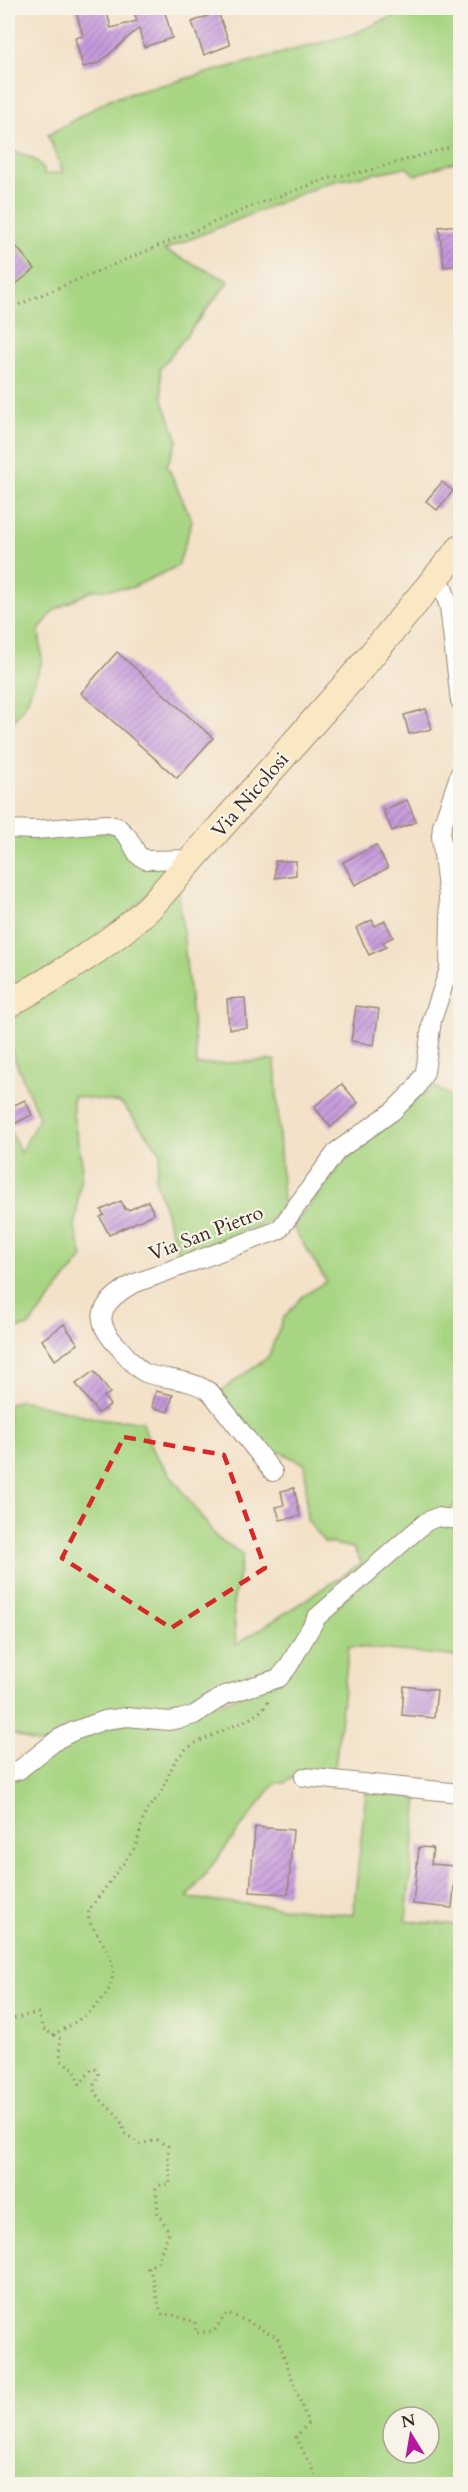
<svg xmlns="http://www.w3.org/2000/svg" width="468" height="2492" font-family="Cardo,serif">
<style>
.green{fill:#a8d583;stroke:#728050;stroke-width:1.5;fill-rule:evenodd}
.building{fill:url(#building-hatch)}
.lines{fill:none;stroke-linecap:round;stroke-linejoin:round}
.street-casing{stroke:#978673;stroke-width:20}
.secondary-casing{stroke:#978673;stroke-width:29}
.path{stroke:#978673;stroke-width:3;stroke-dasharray:1.5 4.5;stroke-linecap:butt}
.street{stroke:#fff;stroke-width:18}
.secondary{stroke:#fae7c3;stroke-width:27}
.marked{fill:none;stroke:#d62828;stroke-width:4.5;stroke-dasharray:12 8;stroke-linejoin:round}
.labels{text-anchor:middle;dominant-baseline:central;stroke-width:4.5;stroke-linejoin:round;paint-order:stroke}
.street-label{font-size:20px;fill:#3b2a1e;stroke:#f7f3e8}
</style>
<defs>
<pattern id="building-hatch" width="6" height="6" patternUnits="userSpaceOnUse" patternTransform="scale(1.5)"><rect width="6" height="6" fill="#c497dc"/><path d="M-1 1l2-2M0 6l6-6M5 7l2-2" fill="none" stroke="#a07bb2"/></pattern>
</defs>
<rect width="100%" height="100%" fill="#f7f3e8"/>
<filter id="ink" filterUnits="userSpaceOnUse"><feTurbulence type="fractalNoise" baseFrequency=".0167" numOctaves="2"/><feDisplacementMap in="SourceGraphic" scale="12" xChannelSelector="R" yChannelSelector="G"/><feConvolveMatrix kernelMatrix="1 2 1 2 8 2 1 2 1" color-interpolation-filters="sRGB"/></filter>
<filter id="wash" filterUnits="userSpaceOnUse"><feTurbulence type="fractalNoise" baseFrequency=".008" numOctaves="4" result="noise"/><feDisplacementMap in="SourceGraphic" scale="24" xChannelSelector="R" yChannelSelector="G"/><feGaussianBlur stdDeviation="1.35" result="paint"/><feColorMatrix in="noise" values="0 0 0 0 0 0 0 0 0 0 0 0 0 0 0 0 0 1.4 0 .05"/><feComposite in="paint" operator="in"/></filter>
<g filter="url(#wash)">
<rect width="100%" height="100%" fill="#f3e1c8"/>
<path class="green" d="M407 8H458L460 13V160L415 175 406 167 327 183 164 250 229 281 160 369 163 401 178 440 167 465 192 521 178 566 131 588 93 590 54 610 39 630 42 662 27 701 8 730V151C22 152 43 160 45 175L63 172 48 135 110 99 353 34 407 10Z
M117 832 124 841 177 865 115 927 8 994V833Z
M178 886 197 1065 275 1060 283 1204 266 1223 179 1255 155 1178 161 1152 121 1103 73 1096V1116L82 1163 75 1229 83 1257 29 1326 8 1331V1126L21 1153 39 1117 8 1043V1015Z
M433 1086 460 1101V1500L449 1511 366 1570 277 1674 180 1714 129 1712 41 1745 8 1732V1405L20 1400 104 1420 142 1421 152 1450 217 1538 243 1554 233 1603 236 1645 362 1563 353 1548 324 1542 307 1520 305 1464 280 1452 269 1451 220 1392 268 1357 283 1319 302 1297 326 1281 293 1227 347 1158Z
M433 1524 460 1527V1657L349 1646 334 1775 305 1770 284 1783H275L187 1898 353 1915 366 1792 418 1797 406 1921 460 1925V2484H8V1784L23 1775 58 1746 87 1731 221 1703 281 1681 321 1619ZM393 2417H429V2453H393Z"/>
<g id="blocks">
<path class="building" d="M75 8H106L111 28 137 21 133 8H164L172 38 144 47 139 28 99 63 83 67 75 38 83 36Z
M218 12 230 45 204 55 192 22Z
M460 225V265L444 267 439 227Z
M15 245 35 269 16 284 8 274V251Z
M442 482 453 491 437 510 426 501Z
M117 652 213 738 177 778 81 693Z
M426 709 432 729 409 734 404 715Z
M407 800 416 822 392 831 383 810Z
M376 845 388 868 355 885 343 862Z
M275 861H296V875L275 878Z
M372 920 375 926 385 921 393 937 383 942 386 947 369 955 356 928Z
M245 998 247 1028 229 1029 227 999Z
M356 1006 379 1009 374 1045 351 1041Z
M342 1084 358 1103 331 1127 314 1107Z
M25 1100 32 1115 8 1127V1108Z
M121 1201 125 1209 129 1210 148 1201 154 1214 109 1235 100 1217 104 1215 101 1210Z
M64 1324 78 1344 55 1360 42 1340Z
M94 1371 110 1393 104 1397 110 1405 98 1413 76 1384Z
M156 1391 173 1395 168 1412 152 1407Z
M294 1488 300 1516 280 1520 276 1507 284 1505 281 1491Z
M404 1686 437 1690 434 1718 402 1715Z
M255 1827 293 1830 288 1894 250 1892Z
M419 1847 433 1848 431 1864 456 1866 452 1908 413 1904Z"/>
</g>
</g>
<g filter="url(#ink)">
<use href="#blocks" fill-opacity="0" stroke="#978673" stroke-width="1.5"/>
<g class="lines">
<defs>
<path id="street" d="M439 574 449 607 460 701
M8 829 35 830 106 824 118 827 128 837 138 855 146 860 194 859
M273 1472 211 1393C193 1379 169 1380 148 1374 138 1371 131 1361 124 1353 118 1346 110 1339 106 1331 93 1309 117 1293 133 1284L279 1230 337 1151 393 1111 416 1088 425 1072 432 1020 449 969 450 916 441 836 442 826 460 773
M8 1773 19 1770 58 1739 74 1731 105 1720 127 1717 169 1721 180 1719 194 1715 225 1695 279 1678 288 1667 317 1617 426 1522 437 1517 460 1520
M304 1777 460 1793"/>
<path id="secondary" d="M8 1004C59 975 107 947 150 907L359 670 460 549"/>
</defs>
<use href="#street" class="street-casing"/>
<use href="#secondary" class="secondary-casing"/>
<path class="path" d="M8 309 260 203 330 178 371 170 460 144
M8 2020 38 2013 43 2029 61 2039 59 2051 62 2061 74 2069 80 2084 93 2068 98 2071 99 2077 94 2085C99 2109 122 2108 124 2133L140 2144 157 2140 168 2146 170 2184H162L156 2188 158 2213 169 2232 157 2262 148 2268C157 2283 154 2299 163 2315 174 2312 183 2321 195 2321L196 2333 214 2331 227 2313C245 2319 260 2329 277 2337L308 2423 296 2437 320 2484
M53 2035C80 2020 122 1997 111 1960 109 1952 102 1943 98 1935 93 1927 86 1921 89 1910L136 1846 143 1820 148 1808 159 1796 175 1761 185 1750 194 1744 253 1717 263 1709 269 1700"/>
<use href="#street" class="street"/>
<use href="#secondary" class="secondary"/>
</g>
</g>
<path class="marked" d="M124 1437 224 1455 265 1568 171 1628 62 1558Z"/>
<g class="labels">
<g class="street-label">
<text transform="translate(250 795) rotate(-49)">Via Nicolosi</text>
<text transform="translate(206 1233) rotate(-21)">Via San Pietro</text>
</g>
</g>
<rect width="468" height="2492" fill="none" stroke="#f7f3e8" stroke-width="30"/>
<g transform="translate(411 2435) rotate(349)"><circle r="28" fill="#f7f3e8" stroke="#aca397" stroke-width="1.5"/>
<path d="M0-4.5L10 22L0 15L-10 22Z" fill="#b5179e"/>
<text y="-9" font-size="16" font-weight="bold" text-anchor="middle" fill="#3b2a1e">N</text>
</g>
</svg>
